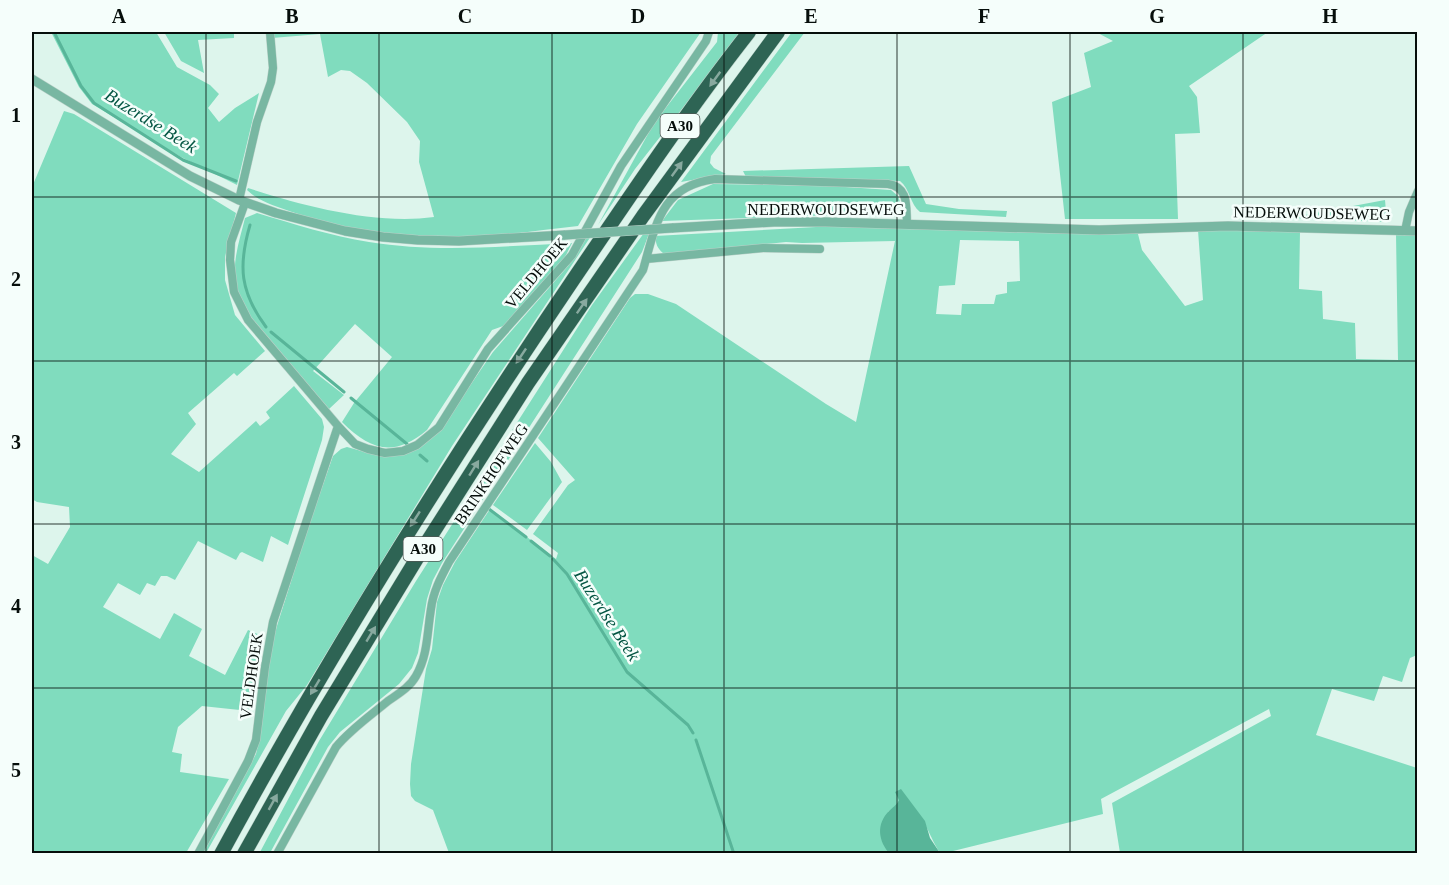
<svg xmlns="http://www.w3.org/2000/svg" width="1449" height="885" font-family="'Times New Roman',serif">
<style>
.green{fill:#80dcbe;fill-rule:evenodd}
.water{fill:#58b599}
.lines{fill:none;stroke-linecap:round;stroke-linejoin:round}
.stream{stroke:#58b599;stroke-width:3}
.minor-casing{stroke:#bbd0c8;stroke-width:9}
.tertiary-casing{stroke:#bbd0c8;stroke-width:10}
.motorway-casing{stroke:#bbd0c8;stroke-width:15}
.minor{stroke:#78b7a2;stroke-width:8}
.tertiary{stroke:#78b7a2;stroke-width:9}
.motorway{stroke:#2e6454;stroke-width:14}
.tertiary-bridge-casing{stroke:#bbd0c8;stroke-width:10;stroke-linecap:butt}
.tertiary-bridge{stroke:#78b7a2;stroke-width:9}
.oneway{fill:#88a99f}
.grid{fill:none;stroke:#060e0b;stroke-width:1.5;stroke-opacity:0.55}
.labels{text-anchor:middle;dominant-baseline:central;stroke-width:5;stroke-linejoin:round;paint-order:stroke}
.shield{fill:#f5fefb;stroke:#4e5653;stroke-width:1.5}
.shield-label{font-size:15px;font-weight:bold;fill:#060e0b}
.street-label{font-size:16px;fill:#060e0b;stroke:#f5fefb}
.water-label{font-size:18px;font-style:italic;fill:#045643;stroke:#f5fefb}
.neatline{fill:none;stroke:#060e0b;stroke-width:2}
.grid-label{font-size:20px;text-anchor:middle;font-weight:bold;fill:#060e0b}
</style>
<rect width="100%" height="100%" fill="#ddf5ec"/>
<path class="green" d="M51 32H156L177 67 210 85 219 94 208 108 219 122 235 108 259 93 237 185 181 157 92 104 79 87Z
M164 32H234V38L198 40 204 73 181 61Z
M272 32H701L637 124 578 226C538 230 494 238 455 238 403 239 341 229 292 212 276 206 259 202 247 190L248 188C304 206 375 225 434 217L419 162 420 141 407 122 367 83 350 71 341 70 328 77 320 34 272 38Z
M718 32H742L635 169 598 225 654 123 717 42Z
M792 32H805L711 156 710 163 714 168 726 174 681 182Z
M1096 32H1268L1189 86 1197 97 1200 133 1175 134 1178 219H1065L1052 102 1091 87 1084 53 1113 41Z
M64 111 74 114 236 213 225 257V280L235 315 265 351 237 376 234 373 188 413 196 424 171 454 199 472 256 421 260 426 270 418 266 412 294 386 322 419 324 427 322 440 288 545 271 536 263 562 242 552 240 553 236 560 198 541 175 580 167 576H161L155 586 147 583 140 595 118 583 103 607 160 639 174 613 202 629 189 656 225 675 248 630 260 635 249 711 202 706 178 727 172 752 182 754 180 772 229 779 186 853H32V555L48 564 70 527 69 507 37 502 32 499V187Z
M909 166 926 204 959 209 1007 211 1006 217 920 212C910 204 910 189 900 181L746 177 743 171Z
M713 184 831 186 891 190 898 196 900 202 897 208 891 213 662 221 678 200Z
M1385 200 1387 222 1289 218Z
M257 213C294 224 331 236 369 242 436 253 505 246 572 243L563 261 506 325 492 330 427 430C394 458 370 450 342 422L354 403 392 357 355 324 313 371 344 395 329 409C301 377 265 346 244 309 239 299 236 285 235 273 234 255 241 235 245 218Z
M649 226H652L642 252 442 563 433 580 427 599 418 653 412 668 399 684 340 732 328 747 270 853 259 854 319 741 416 581 592 305Z
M834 226 1160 230 1138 234 1142 250 1185 306 1203 300 1198 230 1275 229 1300 232 1299 289 1322 291 1323 319 1355 323 1356 359 1398 360 1396 234H1417V655L1410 658 1402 682 1383 676 1374 701 1332 689 1316 735 1417 768V853H1120L1112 803 1271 716 1269 709 1101 799 1103 814 945 853H940C927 834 924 808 899 800L896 806 888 812V851L890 854 449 853 433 810 415 801 411 796 410 784 411 764 426 669 432 649 437 602 443 585 455 562 490 509 556 559 558 553 533 534 568 485 575 480 538 438 630 298 635 294H648L676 304 826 404 856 422 895 241 802 243 786 242 672 254 663 253C657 248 656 244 655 236ZM960 240 1019 241 1020 281 1007 282V293L996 295 994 304H962L961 315 936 314 939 286 955 285Z
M589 230H595L452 446 307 685 286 711 206 853 201 854 256 754 260 736 271 645 309 524 333 456 341 449 347 447 376 455 395 456 415 449 440 429 493 352 568 266Z
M535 443 551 462 562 482 527 530 493 505Z"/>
<path class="water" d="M901 789 925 821 930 838 940 853 890 854C878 841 876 824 889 811 893 807 896 806 899 800L895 792Z"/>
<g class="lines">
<path class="stream" d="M54 32 81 86 94 103 183 160 236 181
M250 225C238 266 240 292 266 327
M271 332 344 392
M351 398 407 444
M420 455 427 461
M489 509 526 537
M531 541 550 556
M553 559 567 574 578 592 627 672 688 725 693 733
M696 740 734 854"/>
<defs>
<path id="minor" d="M239 200 257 122 271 82 273 68 270 32
M1405 231 1409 212 1418 191
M646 259 763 248 820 249
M338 426 355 444 368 449 385 453 403 451 417 445 439 427 488 349 572 255 621 166 706 41 709 32
M198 854 248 761 256 740 265 667 273 622 338 426 248 320 234 292 230 260 231 242 245 203
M277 854 336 747C351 729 370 716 388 701 398 694 410 687 416 676 428 655 427 633 431 609 433 592 441 577 449 562L643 270C656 225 660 186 715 179L888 184C909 187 906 206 907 223"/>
<path id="tertiary" d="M32 79 190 176 239 200 276 213 345 231 383 237 418 240 459 241 565 235
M672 228 774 222H826L1099 230 1228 226 1418 231"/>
<path id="motorway" d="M221 854C328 656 447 466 573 280 630 196 687 111 749 32
M244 854 321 716 422 550 528 383 643 216 778 32"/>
</defs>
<use href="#minor" class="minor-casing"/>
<use href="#tertiary" class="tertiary-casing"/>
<use href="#motorway" class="motorway-casing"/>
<use href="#minor" class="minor"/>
<use href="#tertiary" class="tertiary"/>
<use href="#motorway" class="motorway"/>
<defs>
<path id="tertiary-bridge" d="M565 235 672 228"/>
</defs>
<use href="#tertiary-bridge" class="tertiary-bridge-casing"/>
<use href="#tertiary-bridge" class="tertiary-bridge"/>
</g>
<defs><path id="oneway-solid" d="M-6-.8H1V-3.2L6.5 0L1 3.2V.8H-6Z" transform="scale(1.5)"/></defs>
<g class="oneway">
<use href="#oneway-solid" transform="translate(715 79) rotate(126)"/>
<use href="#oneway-solid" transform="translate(677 169) rotate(-54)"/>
<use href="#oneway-solid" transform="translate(582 306) rotate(-55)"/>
<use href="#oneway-solid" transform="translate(521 356) rotate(124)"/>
<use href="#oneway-solid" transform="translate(474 468) rotate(-58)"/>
<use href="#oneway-solid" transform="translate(415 519) rotate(123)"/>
<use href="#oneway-solid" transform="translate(371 634) rotate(-59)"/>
<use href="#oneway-solid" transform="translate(315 687) rotate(121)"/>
<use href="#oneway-solid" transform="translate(273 802) rotate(-61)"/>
</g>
<path class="grid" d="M206 32V854M379 32V854M552 32V854M724 32V854M897 32V854M1070 32V854M1243 32V854M32 197H1418M32 361H1418M32 524H1418M32 688H1418"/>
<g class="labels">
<g class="shield">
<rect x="660.5" y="114" width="39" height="24" rx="4.5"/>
<rect x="403.5" y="537" width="39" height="24" rx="4.5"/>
</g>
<g class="shield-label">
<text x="680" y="126">A30</text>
<text x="423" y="549">A30</text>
</g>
<g class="street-label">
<text x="826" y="209">NEDERWOUDSEWEG</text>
<text transform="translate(1312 213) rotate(1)">NEDERWOUDSEWEG</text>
<text transform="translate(536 273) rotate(-50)">VELDHOEK</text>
<text transform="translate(491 474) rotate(-56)">BRINKHOFWEG</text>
<text transform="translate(251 676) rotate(-82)">VELDHOEK</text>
</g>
<g class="water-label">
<text transform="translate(151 121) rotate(32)">Buzerdse Beek</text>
<text transform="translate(607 615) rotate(57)">Buzerdse Beek</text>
</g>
</g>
<rect width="1449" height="885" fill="none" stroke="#f5fefb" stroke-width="66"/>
<rect x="33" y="33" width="1383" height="819" class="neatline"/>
<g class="grid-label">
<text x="119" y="23">A</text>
<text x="292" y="23">B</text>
<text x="465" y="23">C</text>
<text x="638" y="23">D</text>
<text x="811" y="23">E</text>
<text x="984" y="23">F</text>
<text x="1157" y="23">G</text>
<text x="1330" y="23">H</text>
<text x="16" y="122">1</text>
<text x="16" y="286">2</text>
<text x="16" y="449">3</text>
<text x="16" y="613">4</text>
<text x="16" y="777">5</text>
</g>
</svg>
